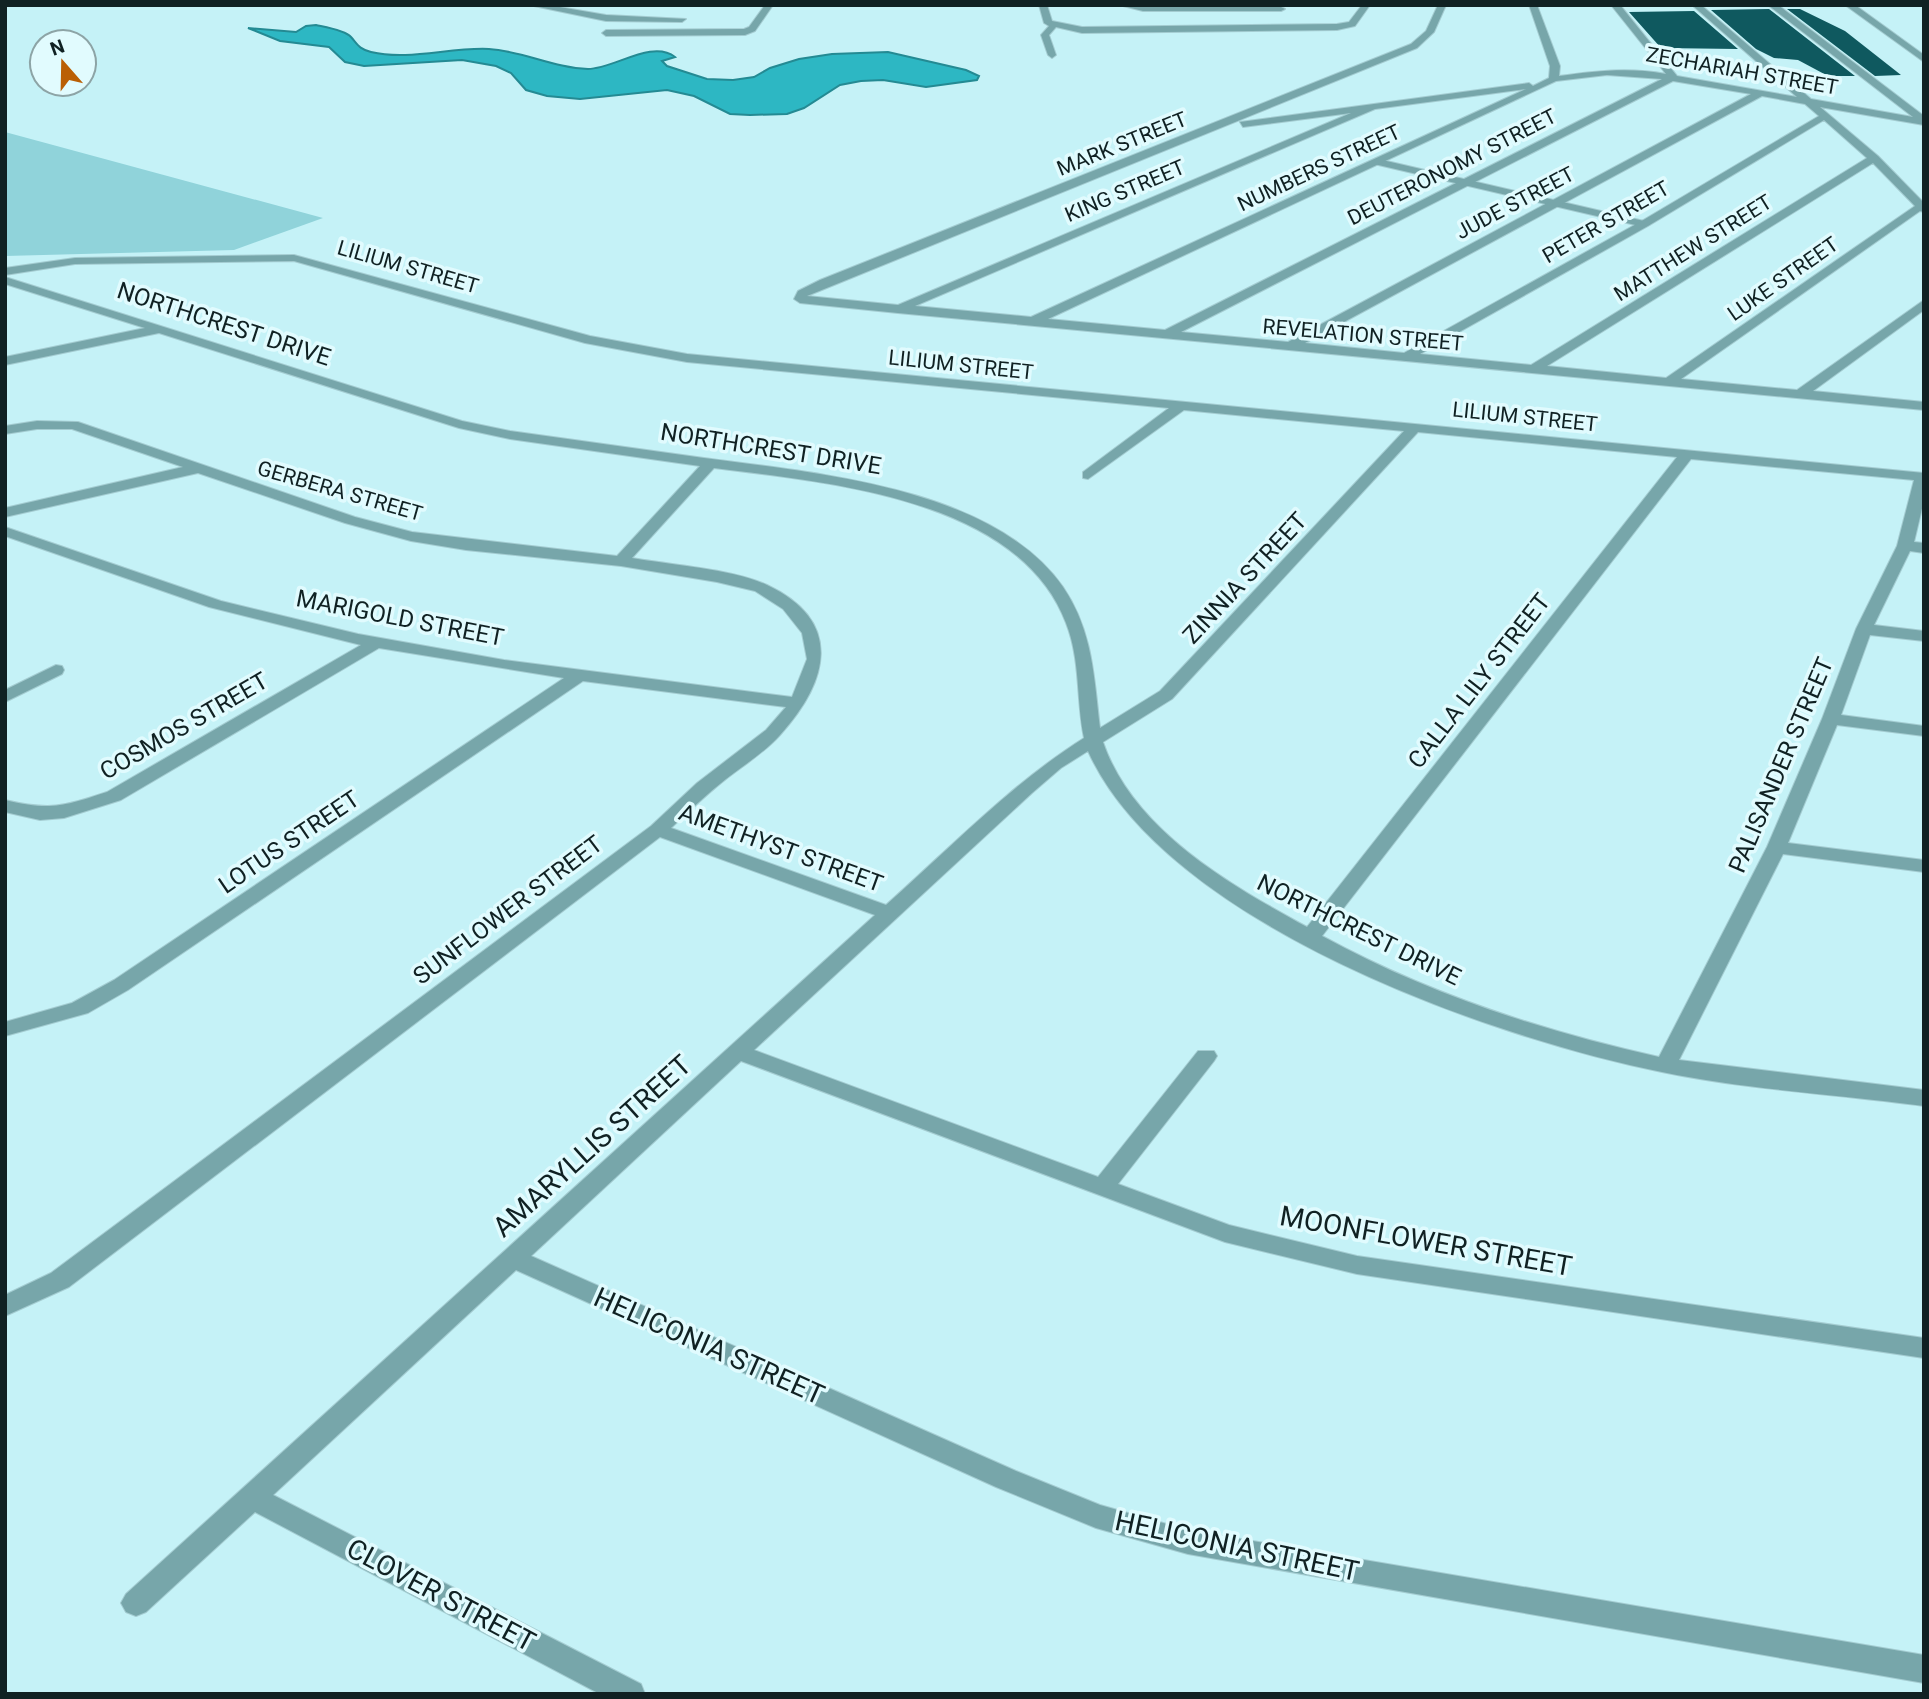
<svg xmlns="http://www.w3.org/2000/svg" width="1929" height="1699" font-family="Roboto,sans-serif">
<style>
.green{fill:#90d3da}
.water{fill:#2db7c3;stroke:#248a93;stroke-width:2}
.building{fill:#0f595f}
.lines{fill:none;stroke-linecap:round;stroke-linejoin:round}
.service-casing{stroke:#a4ccd1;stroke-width:2}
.minor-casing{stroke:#a4ccd1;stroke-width:2}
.service{fill:#77a6aa;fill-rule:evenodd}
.minor{fill:#77a6aa;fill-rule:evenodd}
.labels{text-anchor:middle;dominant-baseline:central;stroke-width:7;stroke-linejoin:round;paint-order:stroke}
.far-street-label{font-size:21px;fill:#102123;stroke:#e1fbfe}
.street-label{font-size:24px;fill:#102123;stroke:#e1fbfe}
.near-street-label{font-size:28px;fill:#102123;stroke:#e1fbfe}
</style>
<rect width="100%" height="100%" fill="#c5f2f7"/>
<path class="green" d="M5 132 323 218 234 250 5 256Z"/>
<path class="water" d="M316 25C325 27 345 30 351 37 358 45 359 49 371 52 409 61 450 47 489 49 523 51 554 68 588 69 614 69 652 39 675 57L662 61 667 66 707 79 733 80 754 77 770 68 799 59 832 54 888 52 966 70 979 76 977 80 926 87 883 80 861 81 840 85 804 108 787 114 750 115 730 114 694 96 667 90 580 99 547 96 526 90 511 73 496 66 462 60 364 66 345 62 329 47 280 41 248 28 296 32 306 26Z"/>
<path class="building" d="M1769 9 1855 76H1828L1798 60 1774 58 1756 49 1711 10Z
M1787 9H1800L1845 31 1901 75 1875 76Z
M1694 11 1738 49 1661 48 1629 12Z"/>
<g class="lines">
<defs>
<path id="service" d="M1378 159 1644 221 1650 224 1644 227 1374 164 1373 162Z"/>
<path id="minor" d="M529 5H548L606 15 686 19 682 22 606 21Z
M765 5H773L755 31 745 35 606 36 602 33 606 30 744 29 749 27Z
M1039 5H1047L1052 21 1082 27 1337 24 1349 22 1362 5H1370L1355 26 1337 30 1082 33 1056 27 1049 35 1056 55 1052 58 1048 55 1041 35 1049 26 1044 23Z
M1119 5 1281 7 1285 9 1281 11H1143Z
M1438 5H1446L1434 32 1417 48 807 296 898 305 1351 113 1243 127 1240 122 1529 83 1533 86 1549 78 1550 66 1529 5H1537L1560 66 1559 76C1596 71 1629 67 1666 74L1611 5H1620L1677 76 1797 97 1692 5H1701L1811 99 1913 117 1768 5H1778L1924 116V125L1820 107 1878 156 1924 203V212L1920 211 1681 379 1797 390 1924 300V310L1813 391 1924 402V410L898 313 800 303 794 299 798 291 820 280 1411 44 1426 31ZM1607 75 1662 79 1165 330 1048 319 1556 81ZM1673 81 1751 94 1288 342 1181 332ZM1526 89 1031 317 915 306 1375 109ZM1762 96 1805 104 1819 116 1640 222 1404 353 1305 343ZM1824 120 1867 158 1531 365 1420 354 1648 226ZM1873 163 1915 206 1666 378 1547 366Z
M1845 5H1855L1924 55V62Z
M294 255 590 336 687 354 1924 473V500L1914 542 1924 543V553L1910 551 1874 625 1924 631V641L1870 635 1841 715 1924 726V736L1837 725 1788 843 1924 860V872L1783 854 1679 1060 1924 1090V1106C1837 1094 1748 1090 1662 1072 1489 1037 1165 923 1088 751L1061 768 1032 793 754 1050 1098 1177 1198 1051H1214L1217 1056 1214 1061 1118 1184 1229 1225 1357 1256 1924 1338V1358L1357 1274 1225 1242 741 1061 531 1256 1016 1471 1100 1505 1188 1530 1924 1655V1683L1188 1554 1096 1528 996 1487 516 1270 273 1495 641 1684 645 1694H600L255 1512 146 1612 136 1616 126 1612 121 1603 126 1594 875 915 660 837 69 1287 5 1316V1295L51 1273 651 826 697 783 766 730 786 707 583 681 128 990 88 1013 5 1036V1022L72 1003 114 980 564 678 379 648 121 800 64 818 40 820 5 812V800C51 811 64 806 107 792L361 645 209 607 5 536V527L221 601 358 634 504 660 792 697 807 659 802 633 783 609 755 591 717 582 621 566 466 550 411 541 345 523 198 473 5 517V508L183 467 72 429H37L5 434V426L37 421 78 422 355 517 412 532 617 556 700 466 510 439 459 428 159 333 5 365V357L145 328 5 284V277L462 421 510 431C575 440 639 449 704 458 815 473 993 487 1063 587 1093 631 1094 678 1100 728L1160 691 1404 431 1184 410 1088 479 1083 478V472L1169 408 687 362 585 343 294 261 75 264 5 275V268L75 258ZM1418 432 1677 457 1307 927C1230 885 1133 830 1103 742L1172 699ZM1691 459 1914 480 1897 546 1856 629 1822 719 1767 847 1659 1057C1542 1031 1428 994 1322 936ZM714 468C826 482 1019 498 1066 623 1081 661 1076 700 1084 738 1011 784 950 848 886 905L671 828C689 811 707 794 726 779 744 765 765 752 780 735 828 682 845 622 767 585 733 569 671 565 632 558Z
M56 665 62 666 64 670 62 674 5 702V690Z"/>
</defs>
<use href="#service" class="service-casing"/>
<use href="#minor" class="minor-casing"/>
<use href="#service" class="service"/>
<use href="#minor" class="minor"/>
</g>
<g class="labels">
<g class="far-street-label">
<text transform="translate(1742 71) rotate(10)">ZECHARIAH STREET</text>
<text transform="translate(1122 144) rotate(-22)">MARK STREET</text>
<text transform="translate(1452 167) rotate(-27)">DEUTERONOMY STREET</text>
<text transform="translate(1319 168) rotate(-25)">NUMBERS STREET</text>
<text transform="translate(1125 191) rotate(-23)">KING STREET</text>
<text transform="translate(1515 203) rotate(-28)">JUDE STREET</text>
<text transform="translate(1606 222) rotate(-30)">PETER STREET</text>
<text transform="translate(1693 248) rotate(-32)">MATTHEW STREET</text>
<text transform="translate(408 267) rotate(16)">LILIUM STREET</text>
<text transform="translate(1783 279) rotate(-35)">LUKE STREET</text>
<text transform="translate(1363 335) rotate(5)">REVELATION STREET</text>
<text transform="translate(961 365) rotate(6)">LILIUM STREET</text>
<text transform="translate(1525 417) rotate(6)">LILIUM STREET</text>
<text transform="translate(340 491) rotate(16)">GERBERA STREET</text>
</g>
<g class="street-label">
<text transform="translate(224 324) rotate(18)">NORTHCREST DRIVE</text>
<text transform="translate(771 449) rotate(9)">NORTHCREST DRIVE</text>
<text transform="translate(1245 578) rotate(-47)">ZINNIA STREET</text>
<text transform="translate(400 618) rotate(11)">MARIGOLD STREET</text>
<text transform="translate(1479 681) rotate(-52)">CALLA LILY STREET</text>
<text transform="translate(184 726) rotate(-30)">COSMOS STREET</text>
<text transform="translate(1781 765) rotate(-67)">PALISANDER STREET</text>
<text transform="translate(289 842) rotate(-34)">LOTUS STREET</text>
<text transform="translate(781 848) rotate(20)">AMETHYST STREET</text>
<text transform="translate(508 910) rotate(-37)">SUNFLOWER STREET</text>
<text transform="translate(1359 930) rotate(26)">NORTHCREST DRIVE</text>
</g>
<g class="near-street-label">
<text transform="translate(592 1146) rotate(-42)">AMARYLLIS STREET</text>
<text transform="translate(1426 1241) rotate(10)">MOONFLOWER STREET</text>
<text transform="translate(709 1346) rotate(24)">HELICONIA STREET</text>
<text transform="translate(1237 1546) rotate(12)">HELICONIA STREET</text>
<text transform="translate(441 1595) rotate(28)">CLOVER STREET</text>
</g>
</g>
<rect width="1929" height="1699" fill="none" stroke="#102123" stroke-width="14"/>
<g transform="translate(63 63) rotate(340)"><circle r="33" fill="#e1fbfe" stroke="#8da4a6" stroke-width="2"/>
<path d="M0-5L12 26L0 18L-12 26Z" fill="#ba5f05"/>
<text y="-10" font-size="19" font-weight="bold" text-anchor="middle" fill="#102123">N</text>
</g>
</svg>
